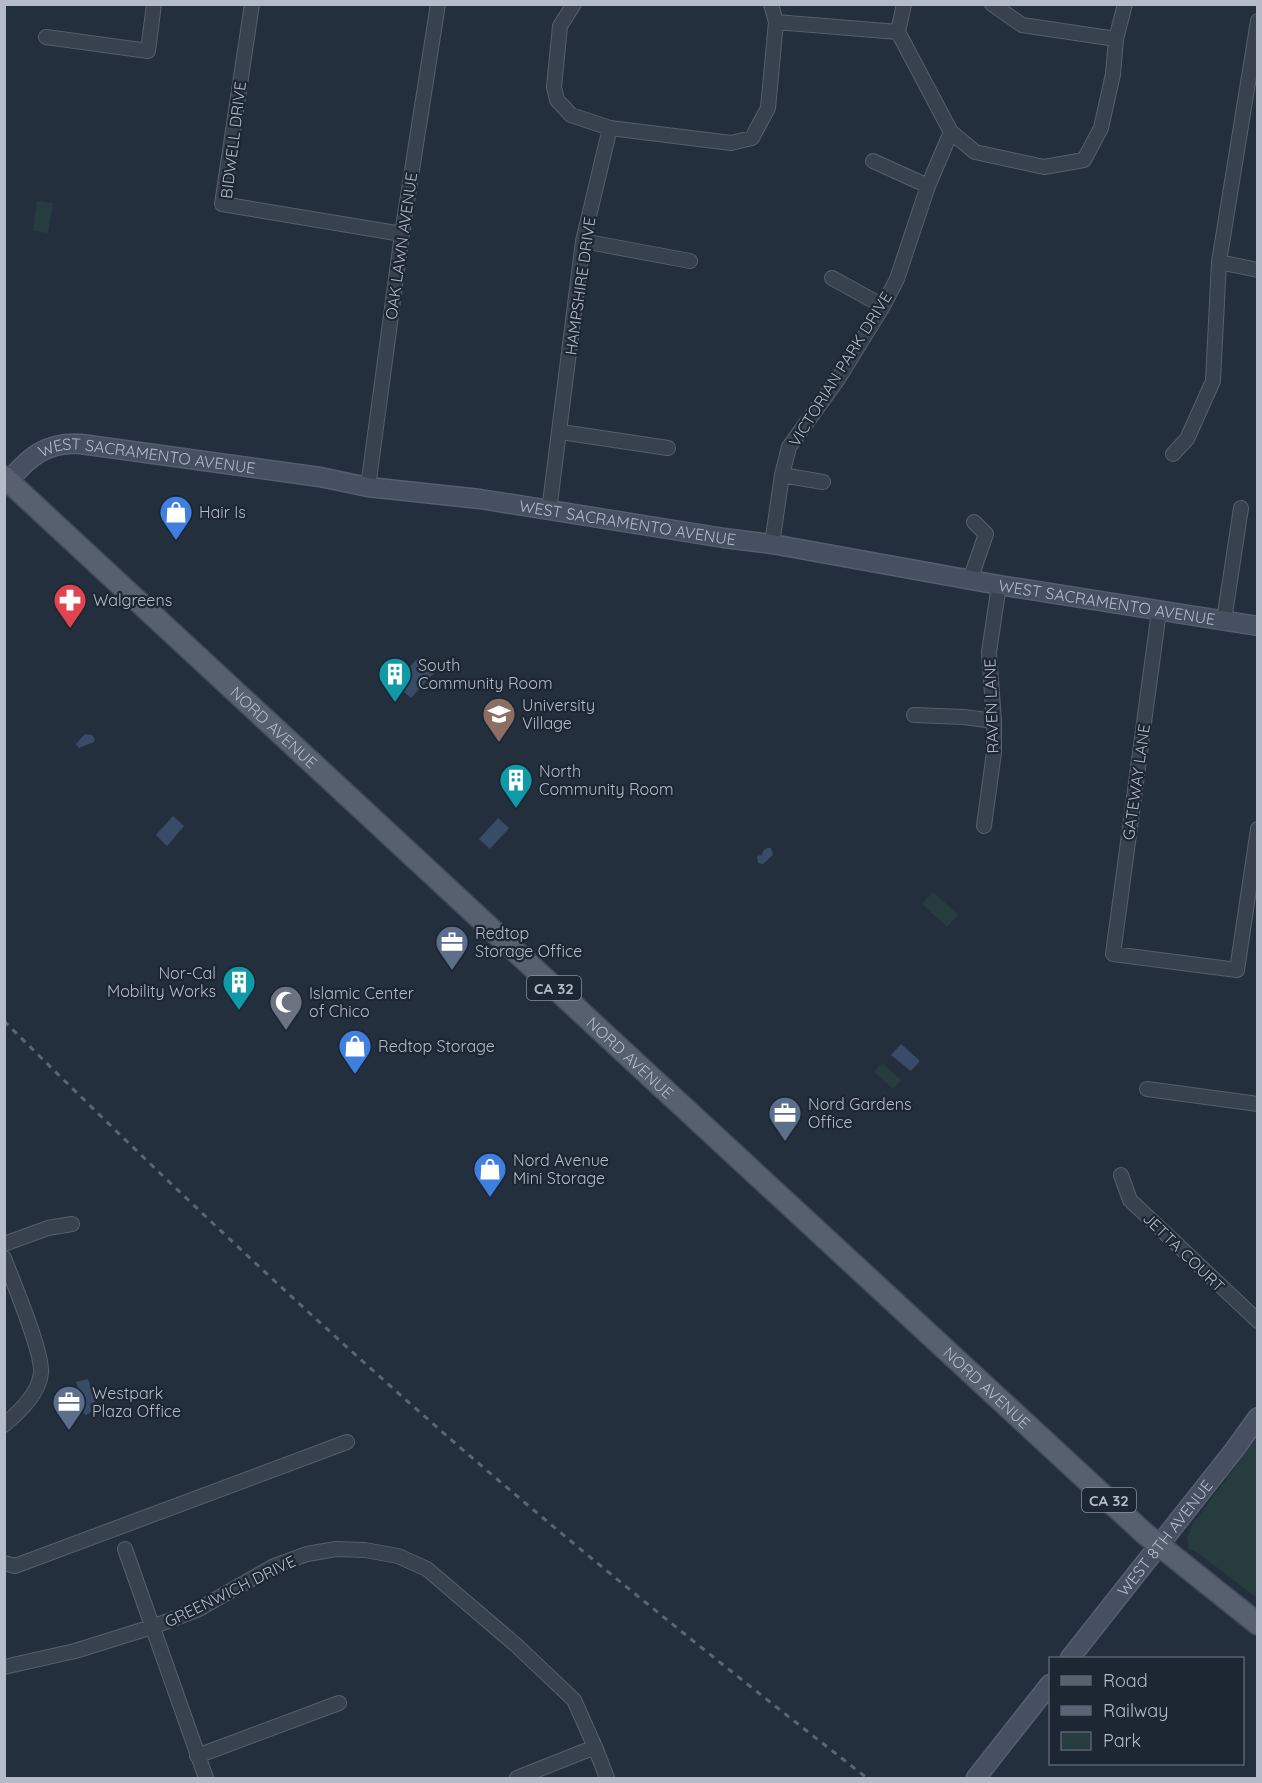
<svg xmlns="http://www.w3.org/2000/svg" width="1262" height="1783" font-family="Quicksand,sans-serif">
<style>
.green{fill:#263c3f}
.water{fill:#394c67}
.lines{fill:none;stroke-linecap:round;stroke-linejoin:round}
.street-casing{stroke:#565f6c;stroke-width:16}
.secondary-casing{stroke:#565f6c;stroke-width:21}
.primary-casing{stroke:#414a57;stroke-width:24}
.street{stroke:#38414e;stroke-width:14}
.secondary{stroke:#465061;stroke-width:18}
.primary{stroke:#56606e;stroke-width:21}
.rail{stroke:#5a6575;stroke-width:3;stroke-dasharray:6 6;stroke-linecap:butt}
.labels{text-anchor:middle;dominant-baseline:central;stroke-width:4.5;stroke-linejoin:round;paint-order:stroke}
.shield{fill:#1d2633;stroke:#878f9c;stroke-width:1.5}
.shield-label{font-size:15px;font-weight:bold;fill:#b4bcc9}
.street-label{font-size:16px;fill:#b4bcc9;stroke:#1d2633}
.poi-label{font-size:16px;fill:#b4bcc9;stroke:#1d2633;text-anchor:start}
</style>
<rect width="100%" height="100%" fill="#242f3e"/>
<path class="green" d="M37 201 53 203 48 233 33 231Z
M933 892 958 915 947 927 922 904Z
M882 1063 901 1080 893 1089 874 1072Z
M1257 1438V1598L1198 1553 1189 1549 1187 1538 1192 1525Z"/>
<path class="water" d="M419 657 435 672 411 698 394 683Z
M85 734 92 735 95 739 94 742 79 748 76 744Z
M173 816 184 826 167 846 156 835Z
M498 818 509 828 490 849 479 839Z
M767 848H771L773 855 763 864 758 863 757 856 762 855 763 851Z
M901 1044 920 1061 911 1071 891 1055Z
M88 1379 95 1402 90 1404 91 1412 86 1415 83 1413 84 1407 76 1382Z"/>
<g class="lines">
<defs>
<path id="street" d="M252 4 222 204 402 234
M574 4 560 26 554 87 557 100 571 115 610 128 731 143 752 138 768 108 776 22 771 4
M904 4 898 32 951 132 975 152 1044 167 1084 160 1101 128 1113 74 1116 39 1125 4
M992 4 1022 25 1116 39
M776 22 898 32
M46 37 148 51 154 4
M873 161 928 186
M583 241 690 261
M1219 262 1258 270
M832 278 883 306
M561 432 668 448
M1173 454 1187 439 1213 381 1219 262 1258 21
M782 475 823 482
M368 487 402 234 438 4
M549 511 583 241 610 128
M772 544 782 475 789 447 838 379 883 306 897 279 928 186 951 132
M970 580 986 534 974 522
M1159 611 1113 954 1237 970 1258 829
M1224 620 1241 508
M914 715 964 717 994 721
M984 826 994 752V721L989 652 999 585
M1147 1089 1258 1104
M1121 1175 1130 1200 1258 1321
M4 1244 48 1228 72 1224
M4 1258C13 1282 43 1352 41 1373 39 1394 19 1412 4 1425
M125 1549 206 1778
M4 1563 15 1566 347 1442
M4 1667 75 1651 152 1627 197 1610 274 1566 307 1554 336 1549 365 1550 398 1556 427 1569 516 1645 574 1700 595 1747 607 1778
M197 1756 339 1703
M517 1778 595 1747"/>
<g id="secondary">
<path id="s1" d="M10 480C29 456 49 441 81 444L320 477 368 487 480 499 724 538 772 544 999 585 1258 626"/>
<path id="s2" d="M1070 1658 1235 1449 1258 1417"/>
<path d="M976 1778 1050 1684"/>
</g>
<g id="primary">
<path id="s3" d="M4 477 639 1066 1144 1533 1258 1624"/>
</g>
</defs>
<use href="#street" class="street-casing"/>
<use href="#secondary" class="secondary-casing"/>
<use href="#primary" class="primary-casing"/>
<use href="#street" class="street"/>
<use href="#secondary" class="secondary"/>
<use href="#primary" class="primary"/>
<path class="rail" d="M4 1021C150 1166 300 1308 455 1443 589 1559 727 1669 867 1778"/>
</g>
<defs>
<symbol id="shop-pin" viewBox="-11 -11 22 30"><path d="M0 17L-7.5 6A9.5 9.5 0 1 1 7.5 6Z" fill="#3f7fe0" stroke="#1d2633"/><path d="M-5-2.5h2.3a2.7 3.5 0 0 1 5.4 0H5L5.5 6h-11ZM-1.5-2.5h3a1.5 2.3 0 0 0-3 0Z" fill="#fff"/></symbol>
<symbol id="pharmacy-pin" viewBox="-11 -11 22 30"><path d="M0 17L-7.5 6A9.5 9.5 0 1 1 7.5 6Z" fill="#e0444e" stroke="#1d2633"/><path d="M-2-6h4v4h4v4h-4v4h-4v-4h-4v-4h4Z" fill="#fff"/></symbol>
<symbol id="building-pin" viewBox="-11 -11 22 30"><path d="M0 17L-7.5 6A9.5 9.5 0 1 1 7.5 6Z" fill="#0f9aa8" stroke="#1d2633"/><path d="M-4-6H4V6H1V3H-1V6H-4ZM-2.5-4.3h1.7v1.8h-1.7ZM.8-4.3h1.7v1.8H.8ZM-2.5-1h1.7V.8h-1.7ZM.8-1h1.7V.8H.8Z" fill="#fff"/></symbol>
<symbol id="university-pin" viewBox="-11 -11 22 30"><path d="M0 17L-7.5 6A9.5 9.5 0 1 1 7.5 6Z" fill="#8d6e63" stroke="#1d2633"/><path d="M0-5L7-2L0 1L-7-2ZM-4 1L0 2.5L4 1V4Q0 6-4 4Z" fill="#fff"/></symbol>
<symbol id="office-pin" viewBox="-11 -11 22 30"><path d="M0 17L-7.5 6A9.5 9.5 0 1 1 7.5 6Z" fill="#5c6f8a" stroke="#1d2633"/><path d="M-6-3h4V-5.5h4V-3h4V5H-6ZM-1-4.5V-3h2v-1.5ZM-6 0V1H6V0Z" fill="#fff"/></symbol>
<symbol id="mosque-pin" viewBox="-11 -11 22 30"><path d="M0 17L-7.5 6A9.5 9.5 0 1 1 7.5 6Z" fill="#6b7280" stroke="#1d2633"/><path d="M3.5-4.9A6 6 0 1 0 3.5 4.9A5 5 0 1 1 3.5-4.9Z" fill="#fff"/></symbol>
</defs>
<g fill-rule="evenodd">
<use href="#shop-pin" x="157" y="493" width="38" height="52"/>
<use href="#pharmacy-pin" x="51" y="581" width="38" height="52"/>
<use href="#building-pin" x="376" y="655" width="38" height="52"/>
<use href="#university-pin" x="480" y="695" width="38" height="52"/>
<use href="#building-pin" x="497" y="761" width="38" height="52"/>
<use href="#office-pin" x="433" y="923" width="38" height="52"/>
<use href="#building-pin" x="220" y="963" width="38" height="52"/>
<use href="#mosque-pin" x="267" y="983" width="38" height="52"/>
<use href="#shop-pin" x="336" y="1027" width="38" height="52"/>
<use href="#office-pin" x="766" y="1094" width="38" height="52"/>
<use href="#shop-pin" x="471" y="1150" width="38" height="52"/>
<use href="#office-pin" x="50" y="1383" width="38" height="52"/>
</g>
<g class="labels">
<g class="shield">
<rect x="527" y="976" width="54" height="24" rx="4.5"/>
<rect x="1082" y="1488" width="54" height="24" rx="4.5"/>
</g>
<g class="shield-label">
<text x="554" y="988">CA 32</text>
<text x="1109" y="1500">CA 32</text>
</g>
<g class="street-label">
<text transform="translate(233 140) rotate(-83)">BIDWELL DRIVE</text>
<text transform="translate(401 246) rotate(-82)">OAK LAWN AVENUE</text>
<text transform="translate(580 286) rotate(-82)">HAMPSHIRE DRIVE</text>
<text transform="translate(840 369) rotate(-58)">VICTORIAN PARK DRIVE</text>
<text stroke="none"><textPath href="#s1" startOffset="150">WEST SACRAMENTO AVENUE</textPath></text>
<text stroke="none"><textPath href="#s1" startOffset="636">WEST SACRAMENTO AVENUE</textPath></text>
<text stroke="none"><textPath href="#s1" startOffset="1122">WEST SACRAMENTO AVENUE</textPath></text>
<text transform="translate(991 706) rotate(-92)">RAVEN LANE</text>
<text stroke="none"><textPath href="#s3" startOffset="368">NORD AVENUE</textPath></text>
<text transform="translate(1136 782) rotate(-82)">GATEWAY LANE</text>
<text stroke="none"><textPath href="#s3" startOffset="854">NORD AVENUE</textPath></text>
<text transform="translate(1184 1252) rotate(44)">JETTA COURT</text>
<text stroke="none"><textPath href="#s3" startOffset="1340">NORD AVENUE</textPath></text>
<text stroke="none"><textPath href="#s2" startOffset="153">WEST 8TH AVENUE</textPath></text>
<text transform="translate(230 1591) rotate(-26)">GREENWICH DRIVE</text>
</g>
<g class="poi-label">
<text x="199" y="512">Hair Is</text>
<text x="93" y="600">Walgreens</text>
<text x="418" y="665">South<tspan x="418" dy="18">Community Room</tspan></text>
<text x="522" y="705">University<tspan x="522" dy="18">Village</tspan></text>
<text x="539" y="771">North<tspan x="539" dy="18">Community Room</tspan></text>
<text x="475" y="933">Redtop<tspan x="475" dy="18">Storage Office</tspan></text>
<text x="216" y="973" text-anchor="end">Nor-Cal<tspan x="216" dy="18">Mobility Works</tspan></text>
<text x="309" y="993">Islamic Center<tspan x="309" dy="18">of Chico</tspan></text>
<text x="378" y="1046">Redtop Storage</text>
<text x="808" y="1104">Nord Gardens<tspan x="808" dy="18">Office</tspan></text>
<text x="513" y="1160">Nord Avenue<tspan x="513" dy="18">Mini Storage</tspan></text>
<text x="92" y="1393">Westpark<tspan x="92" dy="18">Plaza Office</tspan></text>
</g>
</g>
<rect width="1262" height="1783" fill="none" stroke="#b4bcc9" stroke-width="12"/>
<rect x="1049" y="1657" width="195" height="108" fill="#1d2633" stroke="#59626f" stroke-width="1.5"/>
<rect x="1061" y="1676" width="30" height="9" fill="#56606e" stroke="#59626f" stroke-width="1.5"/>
<text x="1103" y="1687" font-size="18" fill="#b4bcc9">Road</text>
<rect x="1061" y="1706" width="30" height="9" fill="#5a6575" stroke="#59626f" stroke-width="1.5"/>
<text x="1103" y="1717" font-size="18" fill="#b4bcc9">Railway</text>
<rect x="1061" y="1732" width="30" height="18" fill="#263c3f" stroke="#59626f" stroke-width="1.5"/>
<text x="1103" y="1747" font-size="18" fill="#b4bcc9">Park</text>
</svg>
